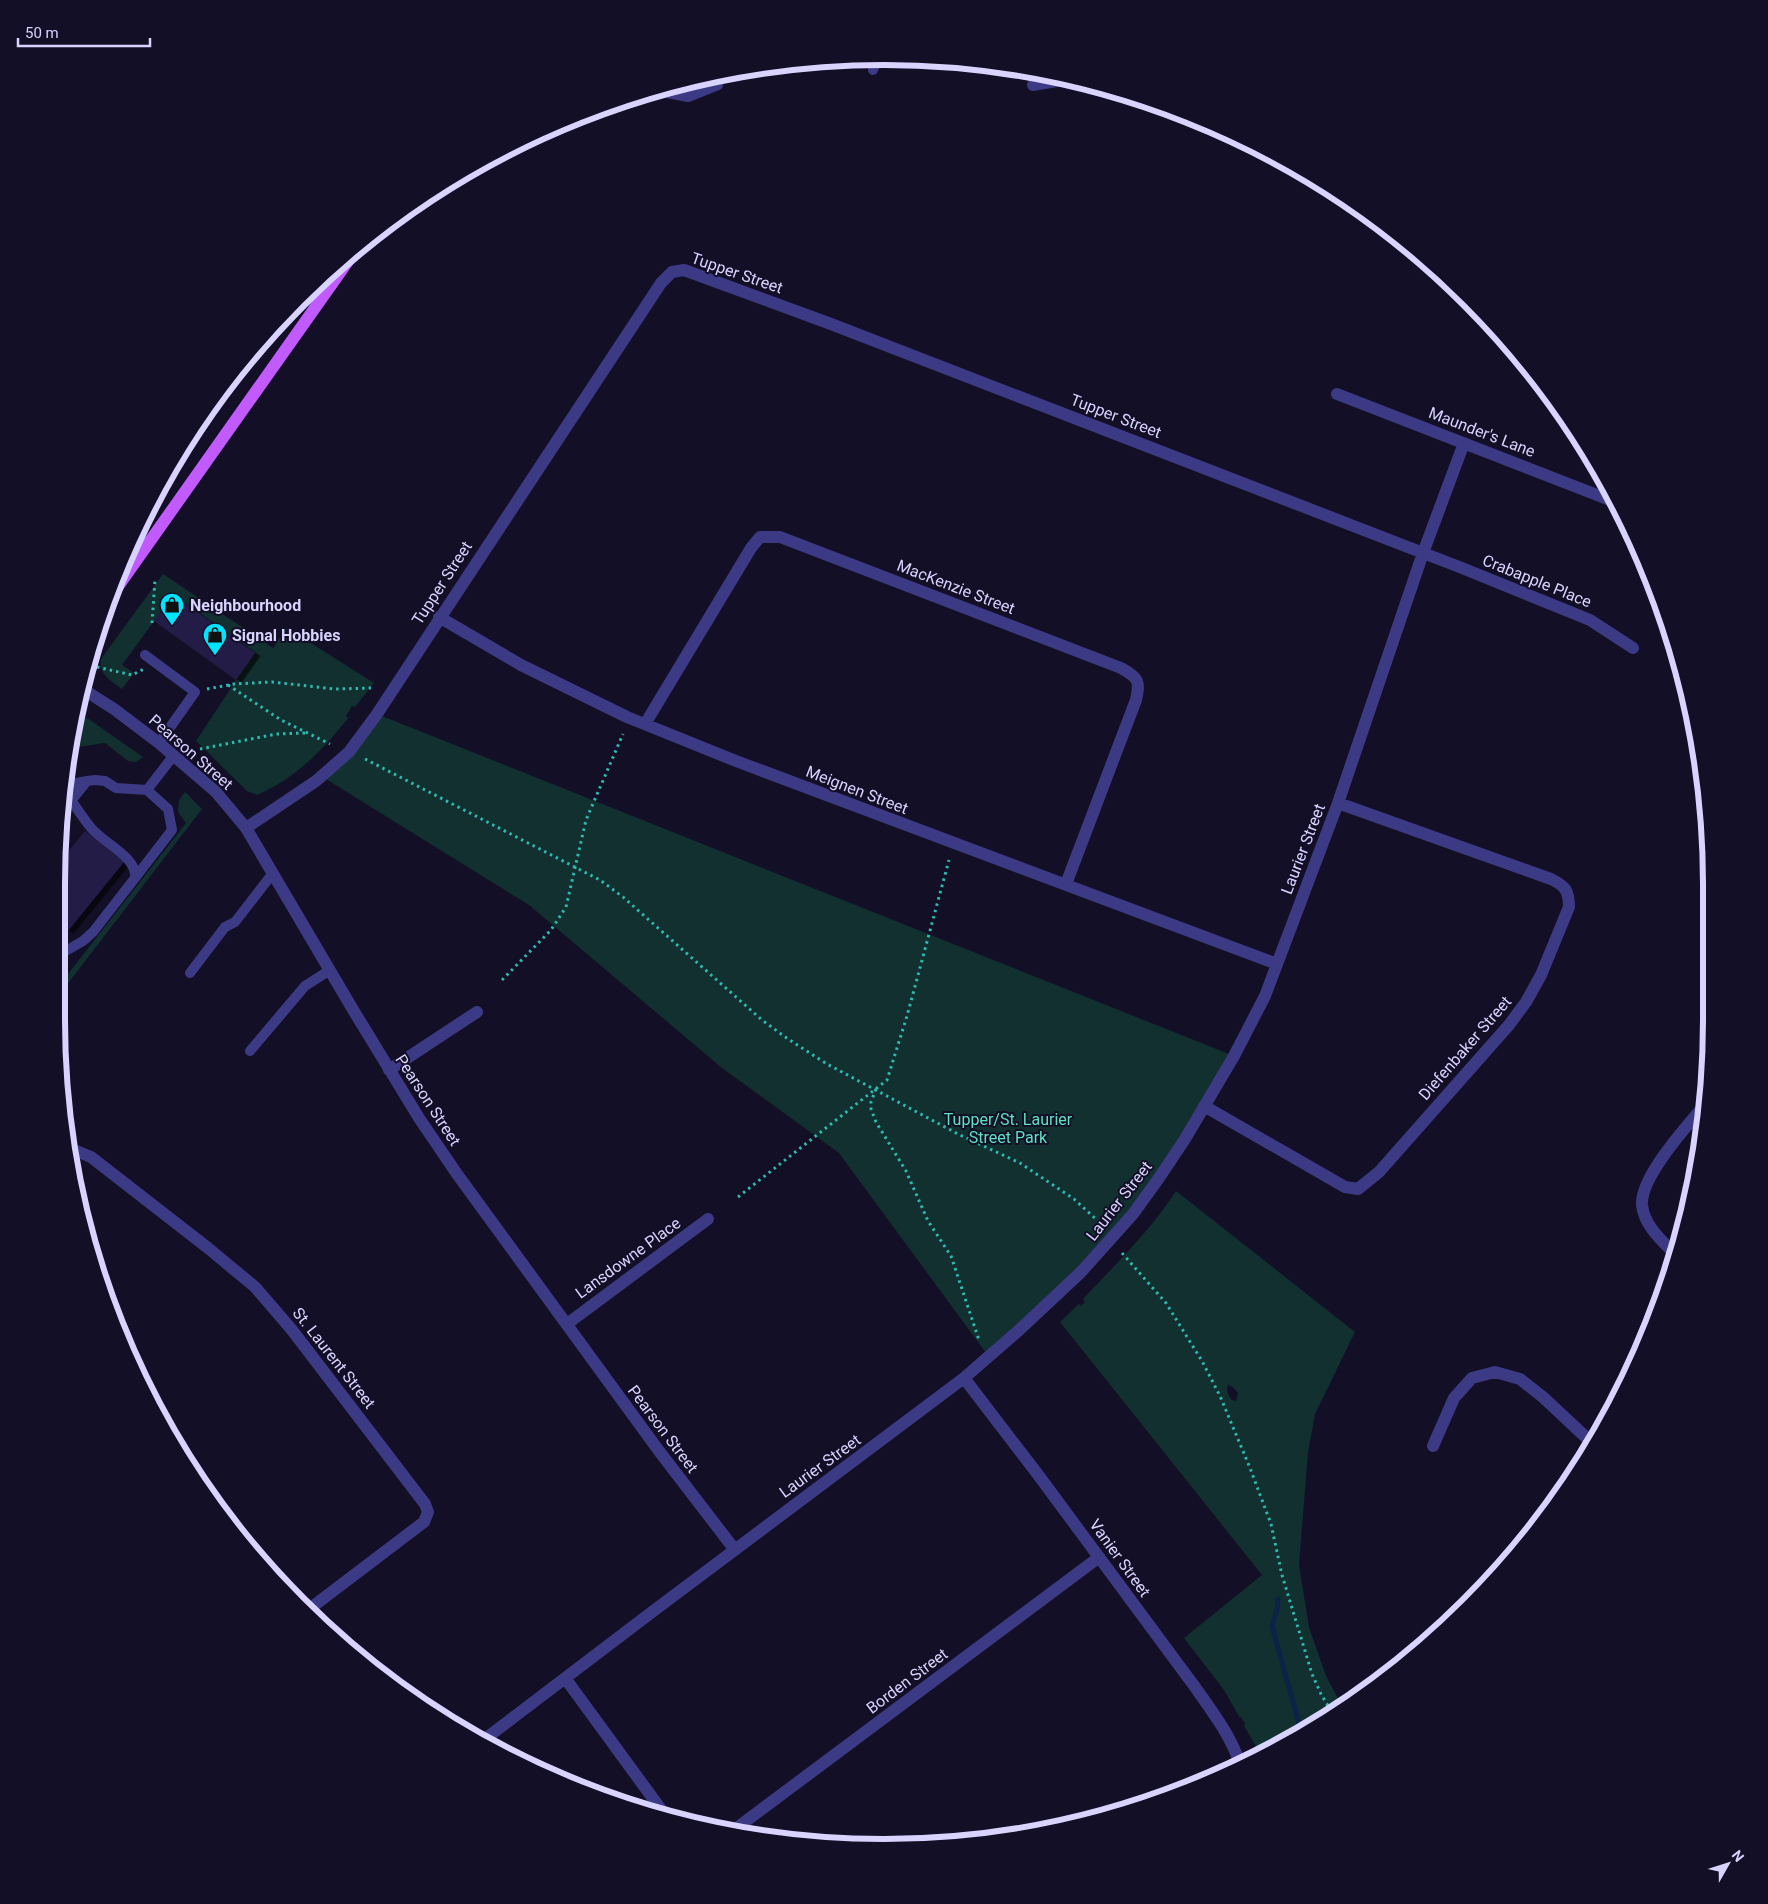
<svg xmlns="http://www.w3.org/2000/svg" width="1768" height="1904" font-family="Roboto,sans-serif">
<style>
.green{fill:#12302f;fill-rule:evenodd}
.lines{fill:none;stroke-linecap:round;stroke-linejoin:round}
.stream{stroke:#0c2248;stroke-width:5}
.building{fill:#241b47;filter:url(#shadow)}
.path{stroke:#2fb8b0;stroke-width:3;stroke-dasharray:2.5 4;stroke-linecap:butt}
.service{stroke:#3d3a85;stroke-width:10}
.minor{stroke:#3d3a85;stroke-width:12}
.primary{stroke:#c25bff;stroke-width:12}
.labels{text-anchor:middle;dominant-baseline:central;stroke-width:4;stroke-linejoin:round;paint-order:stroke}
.street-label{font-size:16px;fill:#d9d4ff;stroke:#130f26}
.poi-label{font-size:16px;font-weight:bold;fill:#d9d4ff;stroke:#130f26;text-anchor:start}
.park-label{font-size:16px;fill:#5fe0c0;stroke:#130f26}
.rim{fill:none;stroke:#d9d4ff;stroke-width:6}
</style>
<defs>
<filter id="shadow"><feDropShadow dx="5.5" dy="3" stdDeviation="0" flood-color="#0009"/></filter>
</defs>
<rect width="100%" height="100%" fill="#130f26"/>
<path class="green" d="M163 574 273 648 287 628 374 683 355 707 352 706 346 716 348 718C324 749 295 779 257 795L247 791 196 741 254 653 173 595 122 665 134 673 122 689C111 681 98 674 101 659Z
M77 713 90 720 143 757 136 762 128 761 105 743 71 748Z
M377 714 1234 1056 1133 1214 989 1357 839 1153 722 1068 529 905 321 776Z
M185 792 202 809 56 999 57 988 186 823 178 812 179 800Z
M1176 1191 1355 1332 1315 1414 1308 1453 1299 1565 1309 1627 1326 1676 1343 1708 1260 1753 1244 1726 1245 1724 1241 1717 1240 1718 1224 1690 1184 1638 1262 1575 1060 1322 1079 1304 1081 1306 1085 1302 1083 1299C1115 1265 1150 1231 1176 1191ZM1228 1385 1233 1387 1238 1393 1236 1401 1232 1400C1228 1395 1226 1391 1228 1385Z"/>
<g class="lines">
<path class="stream" d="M1278 1599 1277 1610 1272 1626 1301 1731"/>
</g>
<path class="building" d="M172 594 255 653 236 680 154 621Z
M85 831 124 862 68 931 57 921 58 864Z"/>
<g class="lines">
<path class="path" d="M152 623 155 580
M97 667 132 675 144 669
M228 685 281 720 330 744
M207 689 234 684 272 682 335 689 373 688
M200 749 276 734 306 733
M365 759 600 880 623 897 762 1020 788 1039 827 1064 958 1134 1020 1163 1074 1199 1098 1221
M502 980 551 930 566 907 586 820 623 734
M876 1089 871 1102V1109L876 1122 906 1171 928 1221 951 1256 979 1340
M738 1197 887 1080 907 1016 949 860
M1122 1253 1166 1303 1202 1361 1220 1396 1250 1468 1271 1524 1282 1575 1312 1674 1321 1694 1333 1714"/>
<path class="service" d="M873 70 877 60
M657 91 688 97 718 85
M145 655 195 692 159 743
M65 785 87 781
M61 813 87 781 95 780 105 781 116 788 147 790 174 755
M135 878 172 830 168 809 147 790
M57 956 83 941 93 932 135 878C138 858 104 843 92 829 85 821 78 810 71 800
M57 966 63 971
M190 973 225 927 235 922 273 873
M250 1051 305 986 330 970"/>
<path class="minor" d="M1033 85 1068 79
M1337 394 1615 502
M439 617 521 665 627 717 736 761 1277 964
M81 688 114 709 159 743 216 792 246 828 352 1008 419 1118 457 1174 659 1451 735 1550
M645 724 751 548 760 537H780L1121 668C1139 678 1140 681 1136 700L1066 884
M246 828 316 781 349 752 377 714 661 283 672 272 684 270 831 324 1462 568 1590 620 1633 648
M389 1070 477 1012
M1204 1106 1345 1187 1358 1189 1379 1172 1509 1025 1526 1002 1541 975 1569 907C1569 890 1565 886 1551 879L1338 803
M69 1153 74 1150 91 1157 208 1248 255 1287 292 1330 425 1504 428 1512 424 1522 308 1610
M1674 1253C1661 1240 1644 1225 1642 1205 1640 1178 1685 1128 1703 1107
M567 1324 708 1219
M964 1378 1039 1476 1195 1687C1212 1711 1231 1736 1240 1764
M1433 1446 1454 1398 1472 1378 1495 1372 1520 1379 1544 1398 1592 1443
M565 1678 668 1819
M481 1742 652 1612 964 1378 1018 1331 1081 1272 1133 1214 1159 1178 1185 1139 1234 1056 1265 996 1338 803 1423 553 1464 443
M734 1830 1098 1558"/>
<path class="primary" d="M114 592 358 247"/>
</g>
<defs>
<symbol id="shop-pin" viewBox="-11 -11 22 30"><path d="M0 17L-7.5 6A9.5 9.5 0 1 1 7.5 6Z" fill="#00e5ff" stroke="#130f26"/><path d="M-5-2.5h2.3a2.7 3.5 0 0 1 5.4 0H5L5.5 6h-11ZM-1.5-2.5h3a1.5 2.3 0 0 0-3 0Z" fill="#111"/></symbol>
</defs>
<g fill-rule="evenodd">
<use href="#shop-pin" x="158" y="591" width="28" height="38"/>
<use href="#shop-pin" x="201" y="621" width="28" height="38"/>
</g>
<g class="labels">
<g class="street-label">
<text transform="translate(737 273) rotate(19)">Tupper Street</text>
<text transform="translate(1116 416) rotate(21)">Tupper Street</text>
<text transform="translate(1482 432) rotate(21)">Maunder's Lane</text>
<text transform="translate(1537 581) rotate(22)">Crabapple Place</text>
<text transform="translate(442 583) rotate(-57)">Tupper Street</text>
<text transform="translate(956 587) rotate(21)">MacKenzie Street</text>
<text transform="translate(191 752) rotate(41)">Pearson Street</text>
<text transform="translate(857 790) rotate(21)">Meignen Street</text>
<text transform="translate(1303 849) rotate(-69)">Laurier Street</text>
<text transform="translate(1465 1048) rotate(-49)">Diefenbaker Street</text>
<text transform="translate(428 1100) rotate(57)">Pearson Street</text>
<text transform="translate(1119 1201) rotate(-52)">Laurier Street</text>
<text transform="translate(628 1258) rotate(-36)">Lansdowne Place</text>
<text transform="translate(334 1358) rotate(52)">St. Laurent Street</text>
<text transform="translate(663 1429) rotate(53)">Pearson Street</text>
<text transform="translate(820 1466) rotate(-36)">Laurier Street</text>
<text transform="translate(1120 1558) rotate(54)">Vanier Street</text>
<text transform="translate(907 1681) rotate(-37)">Borden Street</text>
</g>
<g class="poi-label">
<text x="190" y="605">Neighbourhood</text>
<text x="232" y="635">Signal Hobbies</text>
</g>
<g class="park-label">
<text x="1008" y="1119">Tupper/St. Laurier<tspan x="1008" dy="18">Street Park</tspan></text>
</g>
</g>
<path d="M0 0H1768V1904H0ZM884 65H884A819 819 0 0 1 1703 884V1020A819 819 0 0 1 884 1839H884A819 819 0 0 1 65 1020V884A819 819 0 0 1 884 65Z" fill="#130f26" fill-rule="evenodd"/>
<path class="rim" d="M884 65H884A819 819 0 0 1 1703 884V1020A819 819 0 0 1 884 1839H884A819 819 0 0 1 65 1020V884A819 819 0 0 1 884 65Z"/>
<g transform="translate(1728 1864) rotate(51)" stroke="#130f26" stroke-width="4" paint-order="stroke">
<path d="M0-4L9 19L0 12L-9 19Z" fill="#d9d4ff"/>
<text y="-8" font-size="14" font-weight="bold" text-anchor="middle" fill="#d9d4ff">N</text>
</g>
<path d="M18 38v8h132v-8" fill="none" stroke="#d9d4ff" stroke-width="2.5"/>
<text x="25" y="38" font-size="15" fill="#d9d4ff" stroke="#130f26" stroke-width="4" paint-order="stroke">50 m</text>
</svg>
